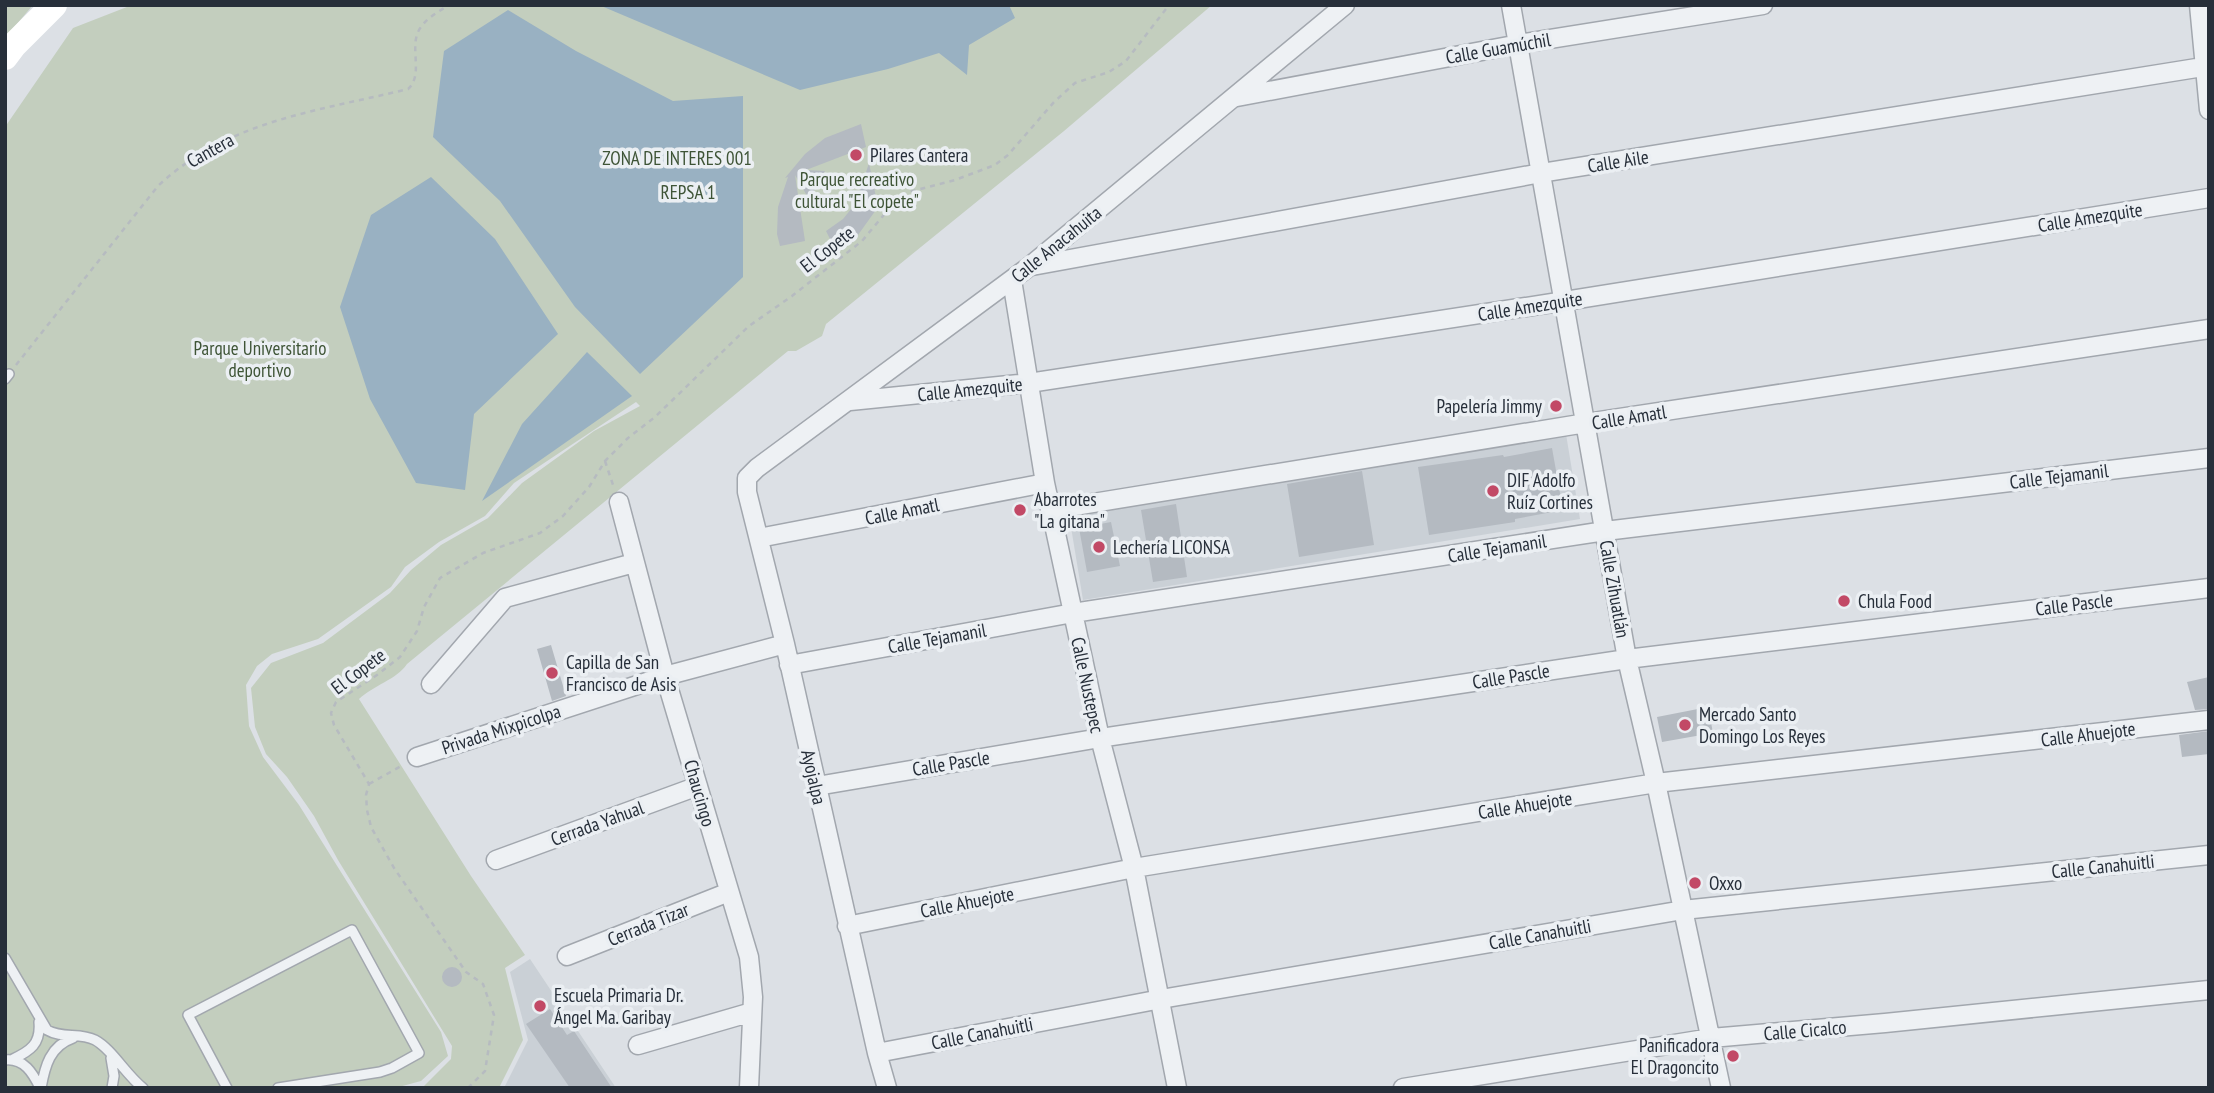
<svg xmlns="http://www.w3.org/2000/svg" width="2214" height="1093" font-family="'PT Sans Narrow',sans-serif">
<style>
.built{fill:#cad0d6}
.green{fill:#c3cebe}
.water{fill:#99b1c2}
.building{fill:#b4bac1}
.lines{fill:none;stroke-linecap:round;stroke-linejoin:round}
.service-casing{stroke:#a2a7ae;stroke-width:12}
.minor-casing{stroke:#a2a7ae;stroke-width:21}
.path{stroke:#b6bbc0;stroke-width:2.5;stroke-dasharray:5 5;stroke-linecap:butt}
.service{stroke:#eef1f4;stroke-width:9}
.minor{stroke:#eef1f4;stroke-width:18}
.secondary{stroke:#fff;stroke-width:26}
.poi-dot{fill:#c24966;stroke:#ebeff3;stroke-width:2.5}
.labels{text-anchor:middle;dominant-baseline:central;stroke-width:7;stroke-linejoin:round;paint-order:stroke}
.street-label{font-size:19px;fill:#272f3a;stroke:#ebeff3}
.poi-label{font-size:19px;fill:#272f3a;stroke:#ebeff3;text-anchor:start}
.park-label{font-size:19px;fill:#3e5436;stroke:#ebeff3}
</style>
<rect width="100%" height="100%" fill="#dce0e5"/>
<path class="built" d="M1566 434 1580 519 1083 600 1069 515Z
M530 959 616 1088H504L528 1040 510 972Z"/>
<path class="green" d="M5 5H33L5 38Z
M132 5H1212L1064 131 826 324 822 336 796 351H788L407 664C396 680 374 685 359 699L471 876 525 955 505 968 523 1040 499 1088H419L424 1086 451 1059 452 1046 338 860 314 816 287 777 266 754 255 727 251 688 271 663 323 643 390 593 411 570 441 545 488 518 522 483 594 431 640 406 636 402 514 483 485 516 439 542 405 567 391 587 318 639 272 654 257 666 246 685 249 726 263 757 299 805 441 1032 448 1056 421 1081 395 1088H5V127L73 28Z"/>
<path class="water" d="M599 5H1009L1015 18 969 45 967 75 939 53 888 69 800 90Z
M508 10 576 51 673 101 743 96V277L640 374 575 307 500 201 433 137 444 51Z
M431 177 495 239 558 334 474 414 465 490 416 483 370 399 340 307 371 215Z
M587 352 632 396 482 501 522 424Z"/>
<path class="building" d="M861 124 866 147 806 170 825 171 809 199 795 175 805 241 780 246 777 234 778 207 788 177 785 178 805 154 825 138Z
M869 163 878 207 858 235 836 251 826 231 843 219 856 203Z
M1552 448 1563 510 1515 519V522L1429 535 1418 467 1503 455 1504 457Z
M1362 471 1374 545 1299 557 1287 484Z
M1176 504 1187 577 1153 582 1141 510Z
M1111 522 1120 566 1087 572 1079 528Z
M551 645 566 696 552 701 537 649Z
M2209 677V709L2195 710 2187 682Z
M1708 707 1713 733 1662 742 1657 717Z
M2209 731V754L2182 757 2179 735Z
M442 977a10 10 0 1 1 20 0a10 10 0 1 1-20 0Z
M550 1009 567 1035 574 1031 612 1088H570L526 1024Z"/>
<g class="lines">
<defs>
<path id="service" d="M5 379 9 374
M5 958 47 1030C62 1039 80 1032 95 1040 112 1049 126 1075 143 1088
M111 1058 114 1076 112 1088
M13 1059C30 1051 41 1044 39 1022
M5 1060C24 1058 33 1073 40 1088
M41 1088C45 1066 50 1046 73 1038
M227 1088 188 1015 352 930 419 1053 392 1068 380 1072 278 1088"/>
<path id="minor" d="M1511 5 1627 659 1656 783 1721 1088
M2199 5 2209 110
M1237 97 1519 44 1763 5
M1032 266 1541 173 2209 66
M1012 280 1045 483 1100 738 1134 868 1177 1088
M850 401 1029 383 1565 301 2209 198
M619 502 665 676 749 957 753 997 749 1088
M1050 510 1586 423 2209 329
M759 538 1045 483
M789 665 1073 613 1605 531 2209 458
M431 684 505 598 634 563
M417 757 665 676 785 644
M817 786 1100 738 1627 659 2209 588
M496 860 698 786
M847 926 1134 868 1656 783 2209 720
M567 956 729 892
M638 1045 752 1012
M877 1053 1161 999 1683 910 2209 855
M887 1088 877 1053 785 644 747 492V478L757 468 1030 266 1345 5
M1403 1088 1711 1038 1885 1023 2209 990"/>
</defs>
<use href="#service" class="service-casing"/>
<use href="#minor" class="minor-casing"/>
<path class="path" d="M831 251 836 259
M16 365 158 186C228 120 319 111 408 89 424 75 409 48 419 30 426 18 438 12 449 5
M605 461 614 488
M369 784 403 765
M468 1088 485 1071 494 1015 483 984 466 972 394 868 371 827 367 810 366 795 369 784 334 725 331 713 336 702 377 675 400 657 417 631 424 607 440 578 483 553 540 533 563 516 589 487 605 461 628 438 655 417 749 326 792 296 862 241 898 198 909 192 955 180 995 165 1008 155 1054 102 1075 83 1109 72 1126 61 1169 5"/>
<use href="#service" class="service"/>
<use href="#minor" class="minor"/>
<path class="secondary" d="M5 57 14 45 54 5"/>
</g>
<g class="poi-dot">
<circle cx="856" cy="155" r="7"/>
<circle cx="1556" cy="406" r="7"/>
<circle cx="1493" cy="491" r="7"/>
<circle cx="1020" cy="510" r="7"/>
<circle cx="1099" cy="547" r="7"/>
<circle cx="1844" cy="601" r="7"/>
<circle cx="552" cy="673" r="7"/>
<circle cx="1685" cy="725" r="7"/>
<circle cx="1695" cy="883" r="7"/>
<circle cx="540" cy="1006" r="7"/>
<circle cx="1733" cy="1056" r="7"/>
</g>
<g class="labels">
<g class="street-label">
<text transform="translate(1498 48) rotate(-10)">Calle Guamúchil</text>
<text transform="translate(210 150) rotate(-29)">Cantera</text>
<text transform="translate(1618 161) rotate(-9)">Calle Aile</text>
<text transform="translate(2090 217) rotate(-9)">Calle Amezquite</text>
<text transform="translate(1056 244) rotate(-39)">Calle Anacahuita</text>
<text transform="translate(827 249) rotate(-38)">El Copete</text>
<text transform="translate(1530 306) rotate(-9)">Calle Amezquite</text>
<text transform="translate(970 389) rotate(-6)">Calle Amezquite</text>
<text transform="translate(1629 417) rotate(-9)">Calle Amatl</text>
<text transform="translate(2059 476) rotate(-7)">Calle Tejamanil</text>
<text transform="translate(902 511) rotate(-11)">Calle Amatl</text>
<text transform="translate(1497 548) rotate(-9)">Calle Tejamanil</text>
<text transform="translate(1615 589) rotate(80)">Calle Zihuatlán</text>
<text transform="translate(2074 604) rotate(-7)">Calle Pascle</text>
<text transform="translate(937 638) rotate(-10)">Calle Tejamanil</text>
<text transform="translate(358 671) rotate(-37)">El Copete</text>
<text transform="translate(1511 676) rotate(-9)">Calle Pascle</text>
<text transform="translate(1088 685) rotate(78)">Calle Nustepec</text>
<text transform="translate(501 729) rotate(-18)">Privada Mixpicolpa</text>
<text transform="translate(2088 734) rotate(-7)">Calle Ahuejote</text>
<text transform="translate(951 763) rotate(-9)">Calle Pascle</text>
<text transform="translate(814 777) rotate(77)">Ayojalpa</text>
<text transform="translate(700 793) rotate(74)">Chaucingo</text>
<text transform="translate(1525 805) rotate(-9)">Calle Ahuejote</text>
<text transform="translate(597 823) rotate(-20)">Cerrada Yahual</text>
<text transform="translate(2103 866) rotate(-6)">Calle Canahuitli</text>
<text transform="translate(967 902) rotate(-11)">Calle Ahuejote</text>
<text transform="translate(648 924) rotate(-22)">Cerrada Tizar</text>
<text transform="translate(1540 934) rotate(-10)">Calle Canahuitli</text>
<text transform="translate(1805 1030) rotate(-5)">Calle Cicalco</text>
<text transform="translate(982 1033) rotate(-11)">Calle Canahuitli</text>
</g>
<g class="poi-label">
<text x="870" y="155">Pilares Cantera</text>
<text x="1542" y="406" text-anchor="end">Papelería Jimmy</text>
<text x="1507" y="480">DIF Adolfo<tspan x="1507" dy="22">Ruíz Cortines</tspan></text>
<text x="1034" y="499">Abarrotes<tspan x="1034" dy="22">"La gitana"</tspan></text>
<text x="1113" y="547">Lechería LICONSA</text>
<text x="1858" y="601">Chula Food</text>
<text x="566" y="662">Capilla de San<tspan x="566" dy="22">Francisco de Asis</tspan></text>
<text x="1699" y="714">Mercado Santo<tspan x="1699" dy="22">Domingo Los Reyes</tspan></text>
<text x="1709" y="883">Oxxo</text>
<text x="554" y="995">Escuela Primaria Dr.<tspan x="554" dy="22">Ángel Ma. Garibay</tspan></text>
<text x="1719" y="1045" text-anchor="end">Panificadora<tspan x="1719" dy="22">El Dragoncito</tspan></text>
</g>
<g class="park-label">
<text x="677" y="158">ZONA DE INTERES 001</text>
<text x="857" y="179">Parque recreativo<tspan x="857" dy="22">cultural "El copete"</tspan></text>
<text x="688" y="192">REPSA 1</text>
<text x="260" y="348">Parque Universitario<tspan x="260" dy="22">deportivo</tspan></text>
</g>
</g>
<rect width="2214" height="1093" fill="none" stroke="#272f3a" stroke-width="14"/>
</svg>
